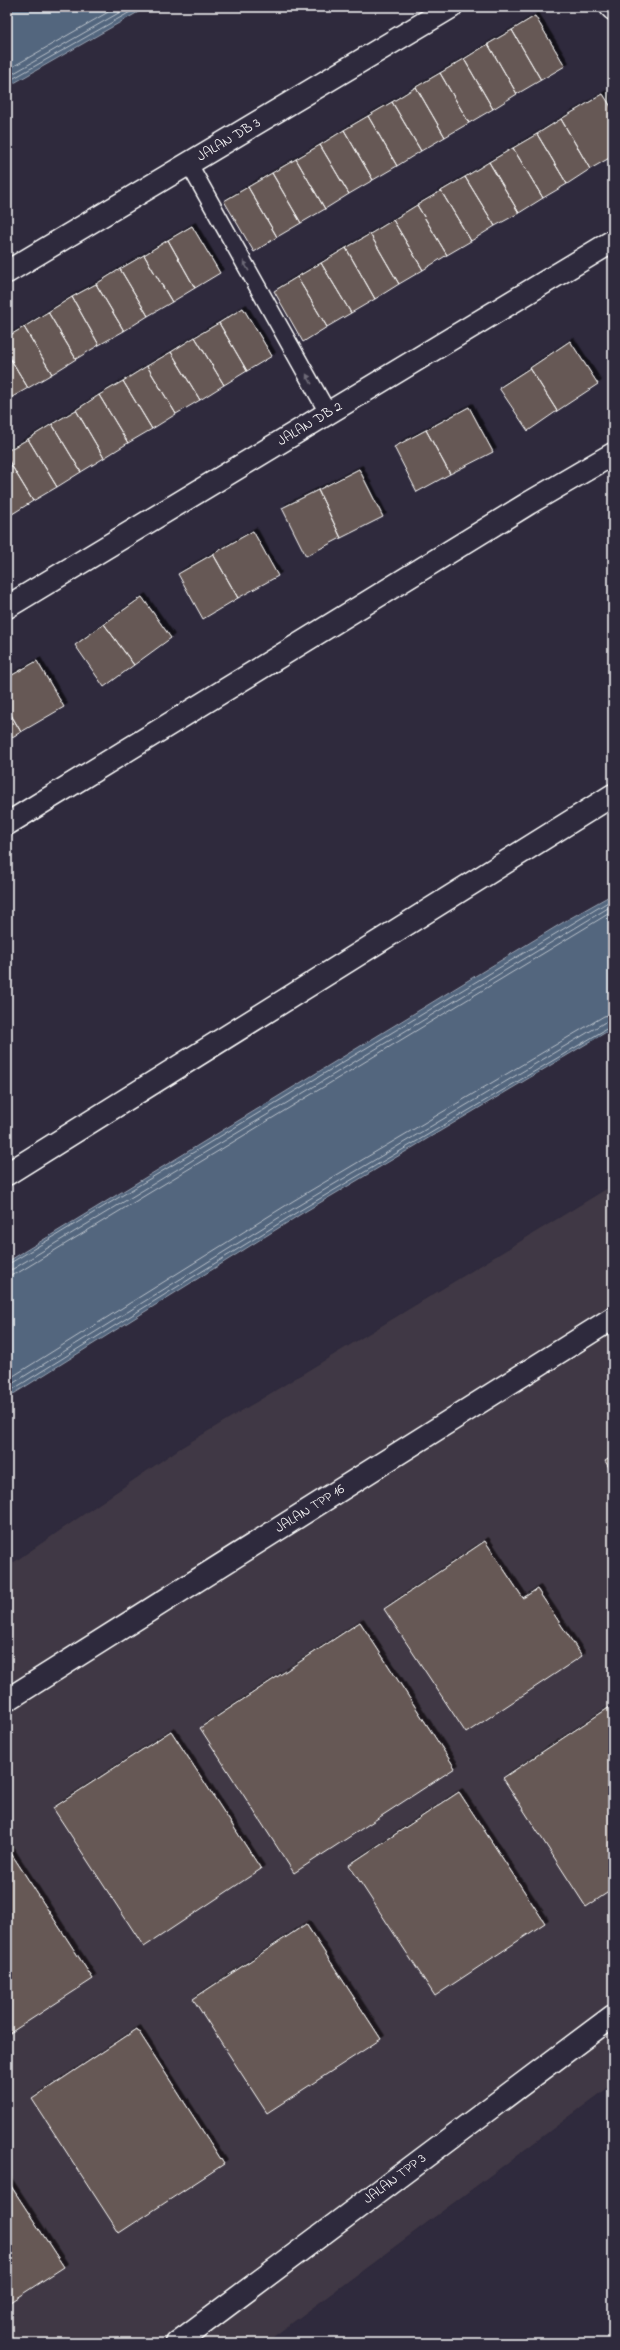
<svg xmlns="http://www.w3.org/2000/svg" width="620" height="2350" font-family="'Indie Flower',sans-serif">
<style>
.built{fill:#403844}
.water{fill:#53667e;stroke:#98a3b2}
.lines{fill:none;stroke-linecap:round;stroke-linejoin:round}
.shore{stroke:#bac2cb;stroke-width:1}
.building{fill:#665854;stroke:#fff;filter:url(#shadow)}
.lane-casing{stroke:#fff;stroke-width:19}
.street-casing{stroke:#fff;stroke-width:25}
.lane{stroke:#2f2a3d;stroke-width:16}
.street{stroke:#2f2a3d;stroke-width:22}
.oneway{fill:#6d6a77}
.labels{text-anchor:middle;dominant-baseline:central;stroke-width:4;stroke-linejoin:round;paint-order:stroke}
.street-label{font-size:14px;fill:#fff;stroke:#2f2a3d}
</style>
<defs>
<filter id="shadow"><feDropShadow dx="3.5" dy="-3.5" stdDeviation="0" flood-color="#0009"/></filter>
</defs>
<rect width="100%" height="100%" fill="#2f2a3d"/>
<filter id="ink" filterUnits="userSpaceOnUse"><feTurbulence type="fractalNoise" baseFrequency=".025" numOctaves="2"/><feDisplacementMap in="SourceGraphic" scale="8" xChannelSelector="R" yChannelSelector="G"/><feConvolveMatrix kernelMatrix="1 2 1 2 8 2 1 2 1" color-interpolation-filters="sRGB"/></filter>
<g filter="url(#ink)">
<path class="built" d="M613 1185V2084L265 2343H7V1567L179 1449Z"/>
<path class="water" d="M7 7H147L7 87Z
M613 894V1028L301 1214 7 1398V1262L567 920Z"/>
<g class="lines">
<path class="shore" d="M7 70 117 7
M7 77 129 7
M7 82 139 7
M7 1265 613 899
M7 1270 13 1269 613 905
M7 1276 16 1274 613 911
M7 1380 293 1201 604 1016 613 1014
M7 1387 296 1207 607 1021 613 1020
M7 1393 299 1211 613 1025"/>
</g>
<path class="building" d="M535 16 565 66 541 80 512 30Z
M512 30 541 80 517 94 488 44Z
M488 44 517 94 493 109 464 59Z
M464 59 493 109 469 123 440 73Z
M440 73 469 123 445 137 416 87Z
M416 87 445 137 421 151 392 102Z
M603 94 613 110V156L590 169 561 119Z
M392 102 421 151 397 166 368 116Z
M368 116 397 166 373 180 344 130Z
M561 119 590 169 567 184 537 134Z
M344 130 373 180 349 194 320 145Z
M537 134 567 184 543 198 513 148Z
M320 145 349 194 325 209 296 159Z
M513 148 543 198 519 213 489 162Z
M296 159 325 209 301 223 272 173Z
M489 162 519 213 495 226 465 177Z
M272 173 301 223 277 237 248 187Z
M465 177 495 226 471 241 441 191Z
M248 187 277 237 254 252 224 201Z
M441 191 471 241 447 255 417 205Z
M417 205 447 255 423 270 393 220Z
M393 220 423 270 399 284 370 234Z
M192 226 220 273 195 288 168 240Z
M370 234 399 284 375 299 346 248Z
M168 240 195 288 172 302 144 255Z
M346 248 375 299 351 313 321 263Z
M144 255 172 302 148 316 120 269Z
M321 263 351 313 327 327 297 277Z
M120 269 148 316 124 331 96 284Z
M297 277 327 327 303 342 274 291Z
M96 284 124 331 99 345 72 297Z
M72 297 99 345 76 359 48 312Z
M243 308 272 356 247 371 219 323Z
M613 311V325L608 314Z
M48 312 76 359 52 374 24 327Z
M219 323 247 371 224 385 195 337Z
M24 327 52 374 28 388 7 353V337Z
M195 337 224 385 200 400 171 352Z
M570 341 598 384 557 411 530 368Z
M171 352 200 400 176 414 147 366Z
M7 353 28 388 7 400Z
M147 366 176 414 152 429 123 381Z
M530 368 557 411 528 431 499 388Z
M123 381 152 429 128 443 99 395Z
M99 395 128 443 104 458 76 410Z
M469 407 493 452 450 474 426 430Z
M76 410 104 458 81 472 52 424Z
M52 424 81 472 57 487 28 439Z
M426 430 450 474 417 492 394 447Z
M28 439 57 487 33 501 7 458V451Z
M7 458 33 501 9 516 7 513Z
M359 469 383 517 341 538 318 490Z
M318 490 341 538 306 556 282 508Z
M253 531 278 576 238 598 213 554Z
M213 554 238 598 203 619 178 574Z
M142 597 171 638 134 665 104 624Z
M104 624 134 665 104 687 75 645Z
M37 661 64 707 21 732 7 708V678Z
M7 708 21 732 7 740Z
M613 1456V1474L605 1461Z
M485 1541 523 1598 537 1589 582 1656 466 1733 384 1609Z
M360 1622 455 1768 294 1873 200 1728Z
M613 1705V1889L586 1907 503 1778Z
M171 1731 261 1869 144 1947 53 1808Z
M459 1792 545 1923 435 1996 349 1865Z
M7 1847 93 1979 7 2035Z
M306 1924 381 2039 267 2113 193 1999Z
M137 2029 224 2164 119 2233 32 2099Z
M7 2180 64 2267 7 2304Z"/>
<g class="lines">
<defs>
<path id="lane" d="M189 164 328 413"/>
<path id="street" d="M611 7 613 9
M7 272 451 7
M7 607 613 241
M7 824 529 503 613 454
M7 1174 613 795
M7 1700 613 1318
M177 2343 613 2016"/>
</defs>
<use href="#lane" class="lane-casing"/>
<use href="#street" class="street-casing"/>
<use href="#lane" class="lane"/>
<use href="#street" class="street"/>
</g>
<defs><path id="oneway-solid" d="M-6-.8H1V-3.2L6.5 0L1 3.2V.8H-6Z"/></defs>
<g class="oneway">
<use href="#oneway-solid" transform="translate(246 266) rotate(-119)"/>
<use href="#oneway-solid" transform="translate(309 379) rotate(-119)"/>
</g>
</g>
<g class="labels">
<g class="street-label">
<text transform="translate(229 140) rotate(-31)">JALAN DB 3</text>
<text transform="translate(310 424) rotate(-31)">JALAN DB 2</text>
<text transform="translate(310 1509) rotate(-32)">JALAN TPP 16</text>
<text transform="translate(395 2179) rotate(-37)">JALAN TPP 3</text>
</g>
</g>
<rect width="620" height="2350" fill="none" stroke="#2f2a3d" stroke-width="24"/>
<rect x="12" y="12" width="596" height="2326" fill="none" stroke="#fff" stroke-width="1.5" filter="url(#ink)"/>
</svg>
